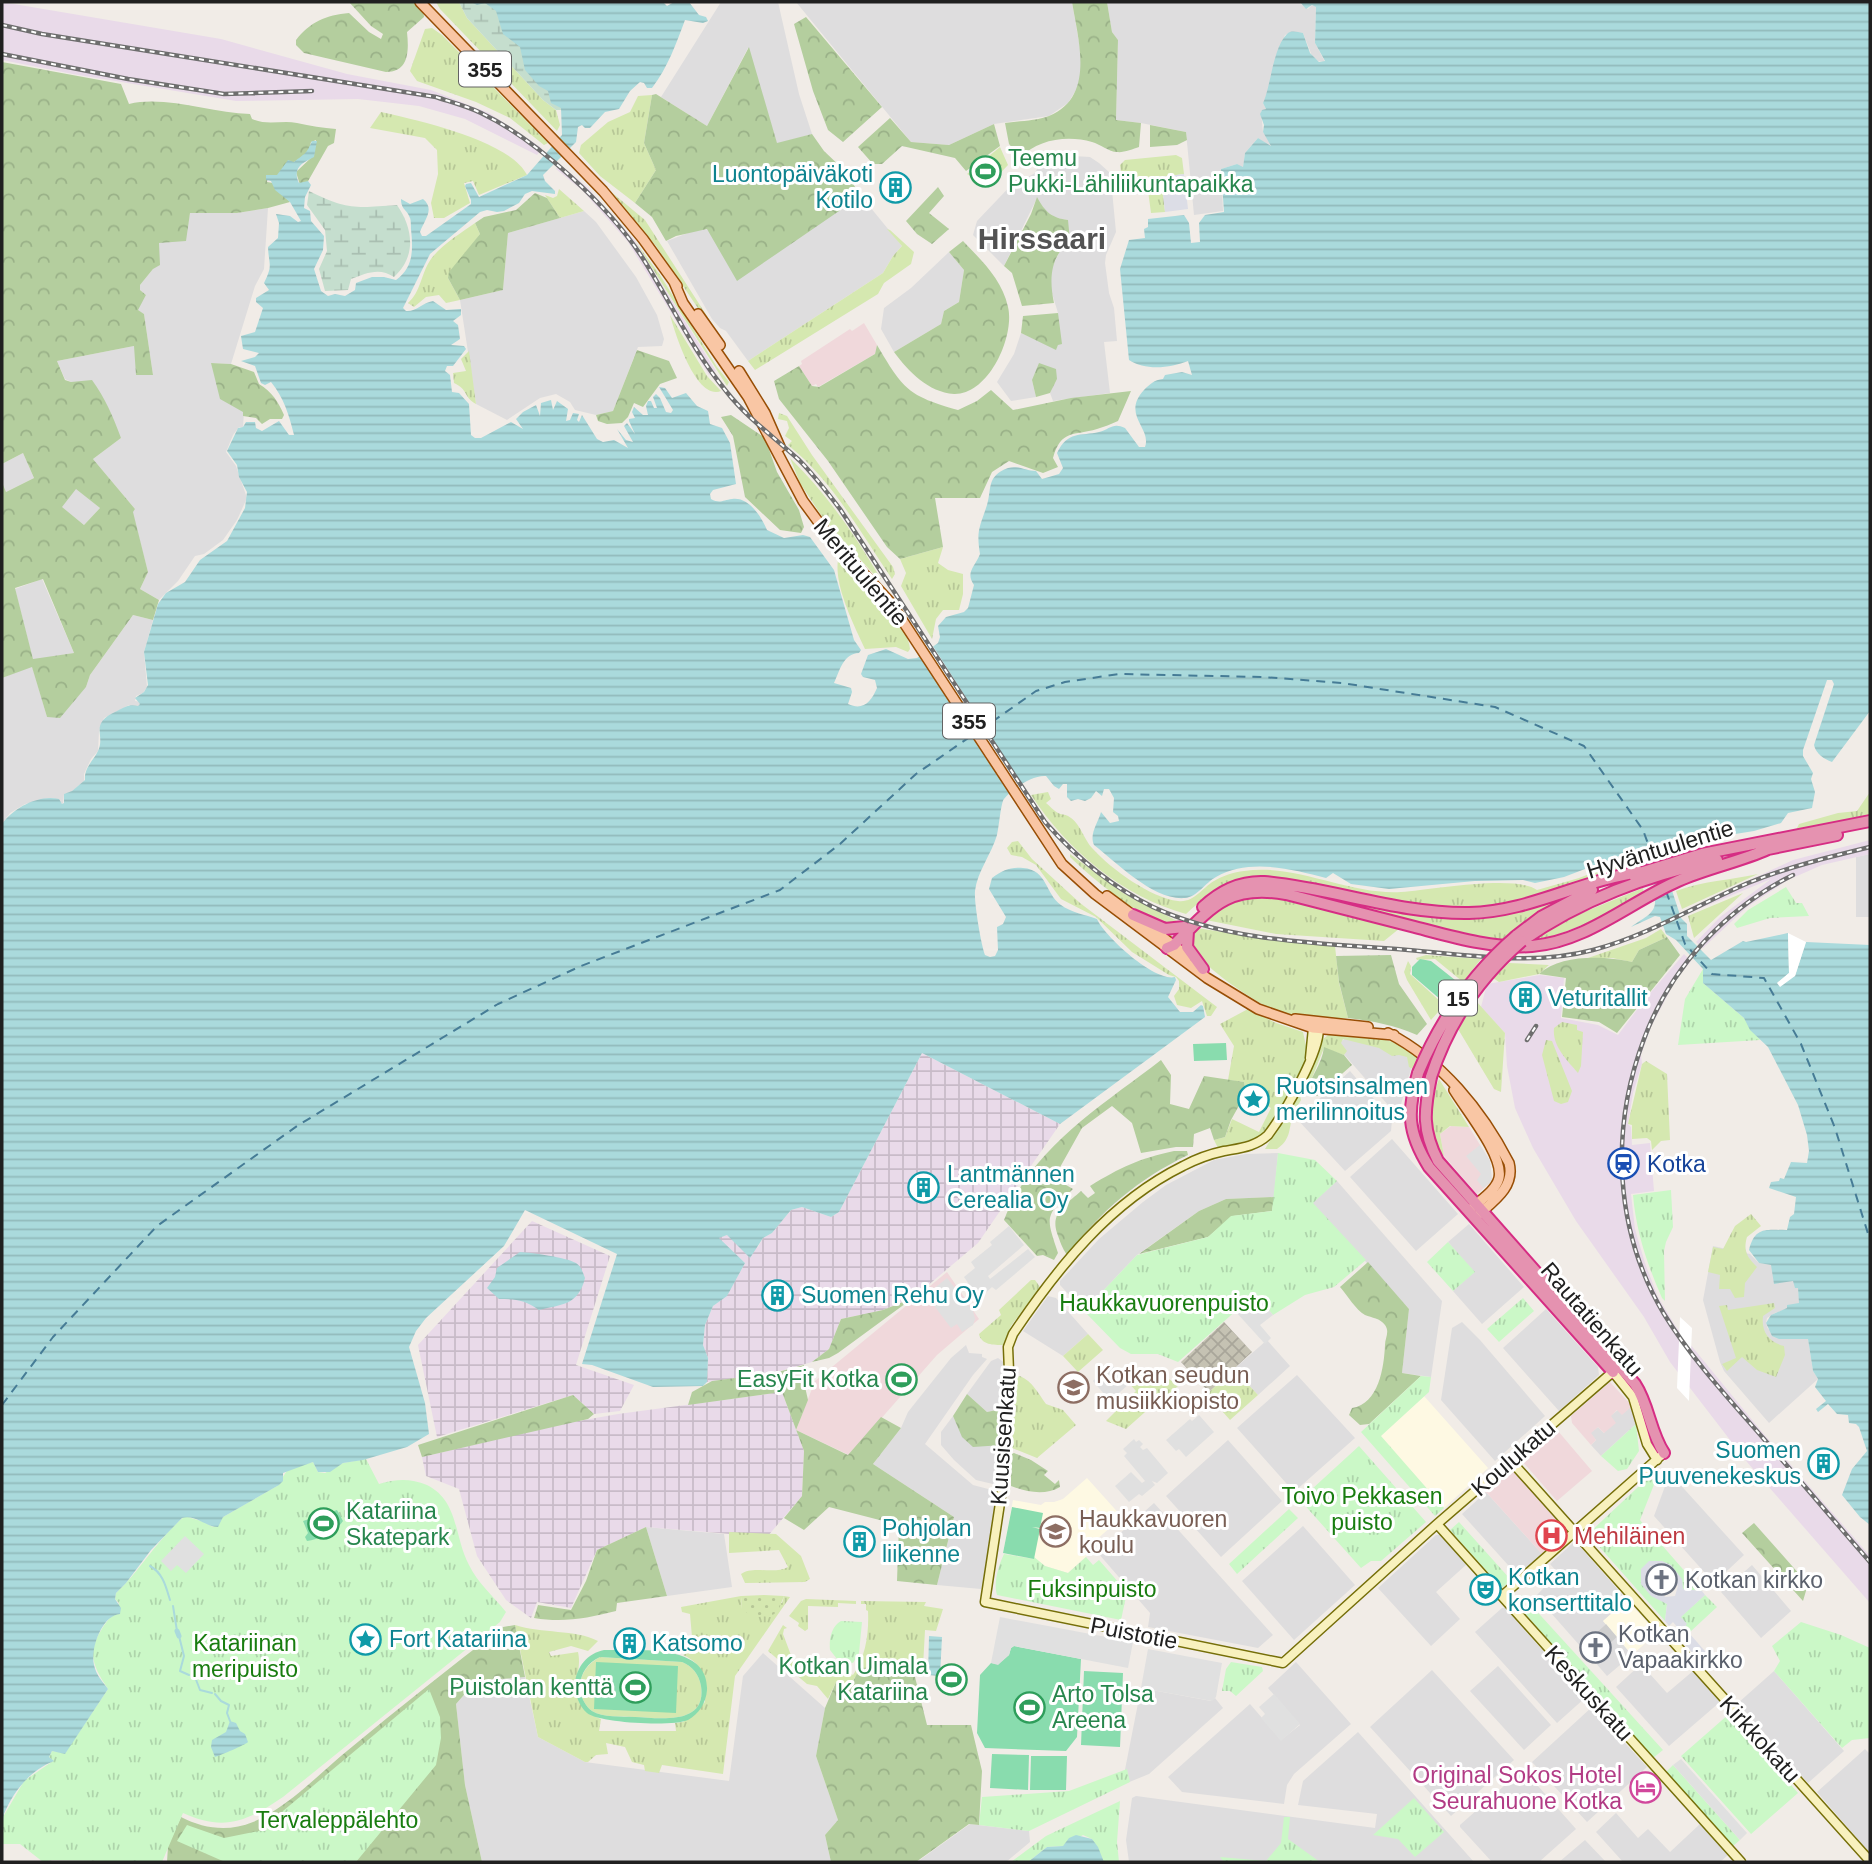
<svg xmlns="http://www.w3.org/2000/svg" width="1872" height="1864" font-family="Arial,sans-serif">
<style>
.residential{fill:#deddde}
.commercial{fill:#f0d8db}
.industrial{fill:url(#industrial-grid)}
.education{fill:#fef9e3}
.religious{fill:#cecece}
.railway{fill:#e9dae9}
.construction{fill:url(#construction-cross-hatch)}
.grass{fill:url(#grass-tufts)}
.forest{fill:url(#forest-crowns);fill-rule:evenodd}
.wetland{fill:url(#wetland-marsh)}
.park{fill:url(#park-tufts)}
.garden{fill:url(#garden-dots)}
.pitch{fill:#89dcae;fill-rule:evenodd}
.parking{fill:#e0e0e0}
.plaza{fill:#dcdde6;fill-rule:evenodd}
.water{fill:url(#water-rules)}
.pier{fill:#fff}
.lines{fill:none;stroke-linecap:round;stroke-linejoin:round}
.stream{stroke:#aadadc;stroke-width:2}
.canal{stroke:#aadadc;stroke-width:5}
.ferry{stroke:#467c96;stroke-width:2;stroke-dasharray:9 7;stroke-linecap:butt}
.secondary-casing{stroke:#766f09;stroke-width:11}
.primary-casing{stroke:#984e05;stroke-width:12}
.highway-casing{stroke:#d62d84;stroke-width:14}
.secondary{stroke:#f8f1be;stroke-width:8}
.primary{stroke:#f9c6a4;stroke-width:9}
.highway{stroke:#e592b0;stroke-width:10}
.rail-casing{stroke:#6e6e6e;stroke-width:4.5}
.rail{stroke:#fff;stroke-width:2;stroke-dasharray:5;stroke-linecap:butt}
.highway-bridge-casing{stroke:#d62d84;stroke-width:14;stroke-linecap:butt}
.highway-bridge{stroke:#e592b0;stroke-width:10}
.labels{text-anchor:middle;dominant-baseline:central;stroke-width:6;stroke-linejoin:round;paint-order:stroke}
.shield{fill:#fff;stroke:#636363;stroke-width:2}
.shield-label{font-size:21px;font-weight:bold;fill:#202020}
.leisure-label{font-size:23px;fill:#27864d;stroke:#fff;text-anchor:start}
.culture-label{font-size:23px;fill:#0d838f;stroke:#fff;text-anchor:start}
.street-label{font-size:23px;fill:#202020;stroke:#fff}
.transit-label{font-size:23px;fill:#164399;stroke:#fff;text-anchor:start}
.park-label{font-size:23px;fill:#197d10;stroke:#fff}
.education-label{font-size:23px;fill:#785e54;stroke:#fff;text-anchor:start}
.health-label{font-size:23px;fill:#be3a42;stroke:#fff;text-anchor:start}
.worship-label{font-size:23px;fill:#5b616d;stroke:#fff;text-anchor:start}
.hotel-label{font-size:23px;fill:#b23c85;stroke:#fff;text-anchor:end}
.district-label{font-size:30px;font-weight:bold;fill:#535353;stroke:#fff}
</style>
<defs>
<pattern id="industrial-grid" width="8" height="8" patternUnits="userSpaceOnUse" patternTransform="scale(1.75)"><rect width="8" height="8" fill="#e9dae9"/><path d="M0 4h8M4 0v8" fill="none" stroke="#c8bbc8"/></pattern>
<pattern id="construction-cross-hatch" width="8" height="8" patternUnits="userSpaceOnUse" patternTransform="scale(1.75)"><rect width="8" height="8" fill="#c5c2b3"/><path d="M0 0l8 8M0 8l8-8" fill="none" stroke="#a9a69a"/></pattern>
<pattern id="grass-tufts" width="24" height="20" patternUnits="userSpaceOnUse" patternTransform="scale(1.75)"><rect width="24" height="20" fill="#d5e8b0"/><path d="M3 7l-1-3M5 7V3M7 7l1-3M15 17l-1-3M17 17v-4M19 17l1-3" fill="none" stroke="#b7c797"/></pattern>
<pattern id="forest-crowns" width="20" height="18" patternUnits="userSpaceOnUse" patternTransform="scale(1.75)"><rect width="20" height="18" fill="#b4ce9e"/><path d="M2 6a3 3 0 1 1 6 0M12 15a3 3 0 1 1 6 0" fill="none" stroke="#9ab188"/></pattern>
<pattern id="wetland-marsh" width="20" height="14" patternUnits="userSpaceOnUse" patternTransform="scale(1.75)"><rect width="20" height="14" fill="#c5dece"/><path d="M1 5h8M5 5V1M11 12h8M15 12V8" fill="none" stroke="#a9beb1"/></pattern>
<pattern id="park-tufts" width="24" height="20" patternUnits="userSpaceOnUse" patternTransform="scale(1.75)"><rect width="24" height="20" fill="#cbf8c7"/><path d="M3 7l-1-3M5 7V3M7 7l1-3M15 17l-1-3M17 17v-4M19 17l1-3" fill="none" stroke="#aed4ab"/></pattern>
<pattern id="garden-dots" width="8" height="8" patternUnits="userSpaceOnUse" patternTransform="scale(1.75)"><rect width="8" height="8" fill="#d5e8b0"/><path d="M2 2h.1M6 6h.1" fill="none" stroke="#b7c797" stroke-width="1.8" stroke-linecap="round"/></pattern>
<pattern id="water-rules" width="6" height="5" patternUnits="userSpaceOnUse" patternTransform="scale(1.75)"><rect width="6" height="5" fill="#aadadc"/><path d="M0 2.5h6" fill="none" stroke="#92bbbc"/></pattern>
</defs>
<rect width="100%" height="100%" fill="#f1ece7"/>
<path class="residential" d="M721 2H778L799 94 812 134 777 144 748 48 707 126 661 97Z
M796 2H1072L1081 54V82L1068 103 1049 116 994 124 949 145 911 142Z
M1107 2H1300L1308 9 1312 5 1316 6 1315 43 1325 62 1318 61 1312 56 1303 33 1292 32 1285 35 1275 61 1268 93 1263 103 1266 109 1261 111 1263 132 1272 145 1269 146 1258 138 1245 153 1243 167 1240 168 1237 164 1221 169 1223 211 1194 215 1186 132 1141 123 1116 120 1118 40 1112 32Z
M1073 156 1090 157 1099 163 1109 172 1111 180 1116 232 1106 255 1105 263 1109 293 1114 308 1117 341 1104 342 1110 393 1053 401 1050 393 1057 379 1032 380 1036 397 1011 401 997 382 1014 354 1021 333 1056 349 1058 345V313L1051 290V269L1061 249 1068 220 1056 218 1043 209 1037 198 1004 266 973 235 977 221 1018 178H1026L1035 173 1039 165 1053 159Z
M861 196 902 246 893 256 883 273 748 361 726 331 720 328 712 319 667 241 693 231 835 213Z
M268 208 264 269 255 286 231 364 211 363 244 412 243 427H239L233 435 226 452 236 466 247 498 237 520 223 540 204 554 195 556 178 581 159 600 140 589 148 572 132 511 135 509 93 459 121 438 71 382 65 379 57 361 134 346 153 375 144 314 137 310 146 295 140 290V285L153 269 159 243 188 223 190 213H237Z
M584 211 596 222 636 277 657 315 664 339 662 346 638 347 613 411 596 415 575 410 570 402 556 394 540 398 507 420 476 404 460 300 503 290 508 233Z
M949 252 964 270 959 302 944 311 941 324 894 352 881 329 884 308 911 288Z
M23 453 34 478 6 492 2 482V464Z
M76 488 100 508 84 525 61 507Z
M42 579 74 653 33 660 15 589Z
M133 615 153 620 144 652 147 687 143 693 136 696 135 701 141 702 140 704 138 706 129 705 104 718 99 731 98 751 91 759 84 774V781L71 792 64 794 63 804 54 798 25 804 10 813 2 824V678L32 666 47 717 86 687 90 675Z
M1870 854V917H1856V857Z
M1347 1037 1414 1058 1400 1108 1395 1113 1336 1045Z
M1350 1071 1392 1120 1391 1131 1345 1171 1297 1119Z
M1392 1139 1458 1214 1416 1251 1350 1177Z
M1278 1153 1274 1197 1226 1199 1199 1211 1137 1255 1084 1311 1060 1285V1281L1099 1239 1143 1202 1166 1185 1214 1160 1246 1154Z
M1337 1181 1442 1301 1431 1377 1402 1373 1409 1309 1312 1203Z
M1469 1224 1524 1287 1482 1324 1453 1291 1474 1272 1448 1242Z
M1713 1246 1750 1254 1759 1263 1771 1265 1794 1281 1798 1288 1800 1304 1775 1313 1767 1318 1766 1323 1768 1329 1808 1339 1813 1371 1818 1379 1769 1423 1724 1371 1720 1362 1703 1300Z
M1048 1296 1056 1298 1088 1334 1063 1356 1023 1331Z
M1546 1309 1598 1367 1599 1375 1559 1411 1503 1348Z
M1462 1322 1480 1340 1545 1416 1495 1461 1441 1400 1452 1328Z
M1267 1340 1290 1366 1258 1395 1234 1369Z
M966 1345 969 1353 982 1354V1357L987 1359 973 1375 925 1444 973 1485 992 1490 996 1494 984 1578 981 1589 937 1585 954 1517 873 1464 901 1428 908 1412 951 1358Z
M998 1358 1006 1364 1008 1379 1006 1408 987 1412 967 1394 991 1361Z
M1297 1375 1355 1438 1294 1492 1237 1428Z
M1632 1406 1636 1424 1601 1456 1591 1445 1596 1440 1590 1433 1598 1427 1604 1433 1610 1416 1618 1410 1622 1414Z
M953 1416 963 1437 1003 1445 1000 1482 997 1485 976 1480 954 1460 941 1445V1432Z
M1228 1440 1282 1501 1221 1557 1166 1496Z
M1676 1480 1744 1555 1714 1583 1654 1516 1667 1481Z
M1486 1492 1542 1554 1517 1575 1462 1514Z
M1154 1503 1273 1635 1258 1648 1148 1627 1150 1613 1098 1553Z
M1303 1526 1355 1585 1294 1640 1242 1581Z
M646 1527 724 1534 732 1587 667 1596Z
M1436 1535H1441L1467 1564 1436 1592 1460 1619 1431 1646 1378 1588Z
M1575 1541 1627 1600 1603 1621 1606 1624 1581 1647 1536 1596 1558 1573 1550 1564Z
M1752 1565 1791 1611 1761 1638 1721 1592Z
M1502 1608H1505L1585 1698 1557 1723 1475 1632Z
M1617 1637 1632 1655 1607 1676 1594 1661 1608 1649 1606 1646Z
M763 1653 825 1708 816 1756 838 1820 825 1835 831 1862H482L465 1785 456 1704 476 1681 525 1677 538 1737 585 1762 729 1781 743 1676Z
M1296 1662 1351 1724 1294 1774 1287 1785 1284 1804 1182 1792 1168 1777 1250 1704 1281 1740 1300 1725 1268 1688Z
M1641 1664 1667 1693 1693 1671 1720 1702 1669 1746 1616 1687Z
M1498 1666 1551 1725 1524 1750 1470 1691Z
M1432 1670 1514 1760 1451 1816 1370 1727Z
M1774 1671 1844 1751 1808 1783 1738 1703Z
M1141 1688 1211 1701 1215 1698 1223 1708 1149 1774 1122 1785Z
M1592 1707 1647 1767 1587 1822 1532 1762Z
M1358 1732 1474 1862H1129L1126 1840 1132 1798 1136 1796 1375 1828 1377 1814 1298 1805 1303 1781Z
M1865 1749 1870 1754V1853L1817 1792Z
M1523 1769 1576 1829 1539 1862H1492L1460 1827V1825Z
M1616 1813 1638 1838 1648 1829 1670 1852 1700 1824 1728 1855 1720 1862H1623L1596 1832Z
M970 1824 1029 1831 1030 1842 1006 1862H917Z
M1585 1840 1606 1862H1559Z"/>
<path class="commercial" d="M864 323 877 345 875 354 818 387 816 384 812 386 799 366 802 364 801 361 850 329 852 331Z
M1451 1126 1469 1127 1490 1161 1492 1181 1477 1194 1444 1156 1440 1134Z
M947 1272 979 1319 937 1355 849 1455 796 1430 815 1381Z
M1610 1382 1632 1406 1622 1415 1617 1410 1611 1416 1616 1423 1604 1433 1598 1427 1591 1433 1596 1440 1591 1445 1572 1423 1571 1416Z
M1558 1431 1592 1471 1557 1501 1523 1462Z
M1512 1469 1568 1530 1542 1554 1486 1492Z"/>
<path class="industrial" d="M922 1053 1060 1124 978 1243 913 1298 883 1310 841 1319 829 1349 812 1362 774 1373 707 1382 708 1358 703 1345 705 1325 713 1306 727 1295 745 1263 718 1238 727 1235 758 1247 763 1238 772 1233 791 1210 802 1207 831 1217 839 1212Z
M532 1221 610 1256 576 1365 634 1385 620 1411 594 1414 573 1395 437 1437 418 1345Z
M782 1392 804 1451 802 1496 767 1537 646 1527 597 1550 571 1608 537 1602 531 1618 506 1600 477 1556 459 1489 426 1476 422 1457 556 1425 618 1414Z"/>
<path class="education" d="M1424 1396 1488 1468 1444 1508 1380 1436Z
M1087 1478 1122 1517 1095 1541 1092 1551 1068 1573 1045 1566 1035 1558 1003 1553 1013 1500 1041 1505 1045 1502H1054L1063 1499Z
M1627 1600 1657 1633 1632 1655 1603 1621Z"/>
<path class="religious" d="M1606 1624 1617 1637 1607 1646 1609 1649 1594 1661 1581 1647Z"/>
<path class="railway" d="M2 2 221 39 347 74 431 90 489 113 542 148 537 155 465 119 419 106 358 99 236 101 73 74 2 60Z
M559 164 587 187 635 241 716 371 709 375 628 242 583 191 556 169Z
M1870 840V854L1822 865 1788 880 1747 907 1703 948 1696 942 1720 917 1771 879 1689 913 1688 909 1793 860Z
M1684 954 1691 961 1675 981 1651 1027 1641 1055 1642 1064 1633 1093 1628 1124 1631 1127 1632 1145 1650 1143 1654 1191 1631 1194 1635 1229 1645 1263 1658 1297 1676 1327 1762 1432 1870 1556V1603L1747 1462 1670 1362 1644 1317 1576 1221 1533 1148 1515 1108 1507 1066 1505 1033 1481 1007 1487 984 1540 975 1564 978 1561 1018 1598 1025 1618 1035 1645 999Z"/>
<path class="construction" d="M1224 1322 1252 1352 1209 1392 1181 1362Z"/>
<path class="grass" d="M436 2H459L467 18 543 100 556 110 560 125 557 131 440 9Z
M432 28 442 35 548 143 544 145 510 118 476 102 417 81 410 71 425 29Z
M652 95 644 143 656 170 635 203 600 176 579 153 581 145 608 122 630 112 638 96Z
M381 112C417 120 511 141 527 175L479 195 473 181 464 183 470 203 444 218H434L431 203 438 174 437 150 425 138 370 128Z
M1000 147 1008 165 989 185 967 174Z
M1176 155 1182 158 1184 174 1161 177 1165 212 1151 213 1147 183 1123 185 1120 165 1125 160Z
M559 189 584 211 560 218 545 195 553 198 557 196Z
M610 191 645 220 716 330 712 329 656 246Z
M475 223 480 234 448 278 460 300 446 303 439 295 426 297 414 307 408 303C421 292 421 273 431 259 442 244 460 234 475 223Z
M887 229 890 230 914 252 911 264 884 283 878 294 755 370 748 361 883 273 893 256 902 246Z
M635 241 660 275 717 367 729 382 727 386Z
M670 315 707 376 721 391C696 401 675 333 670 315Z
M469 351 476 404C464 398 468 389 454 383L453 373 466 371 461 359Z
M779 413 787 416 812 455 893 567 895 574 892 579C860 532 833 481 788 445L792 441 785 436 789 428 787 421 778 419Z
M790 458C827 494 855 535 881 579H878L823 518 800 483Z
M943 547 938 563 948 570 963 574V594L959 610H943L936 619 932 639 901 586 906 573 900 559Z
M838 560C846 565 855 570 861 576 877 589 909 629 910 649L908 652 896 647 865 649C854 625 834 586 838 560Z
M1048 792 1051 799 1046 803C1050 806 1054 811 1058 813 1061 815 1065 814 1068 816 1081 823 1083 839 1093 849 1111 869 1151 898 1178 901 1194 903 1202 888 1214 881 1222 876 1234 872 1244 871 1297 863 1347 895 1401 892 1431 890 1515 874 1537 890L1579 878 1633 857 1638 862 1537 898 1483 909H1441L1239 880C1218 888 1202 899 1186 914 1122 896 1068 851 1031 795Z
M1870 792V816L1795 832 1799 824 1838 813 1857 811Z
M1018 841 1032 859 1080 903 1217 1007 1211 1016H1207L1202 1001 1191 1008 1177 1005 1174 996 1179 989V981L1176 977 1169 975 1132 952 1096 917 1061 899 1036 865 1022 857 1011 855 1007 848 1012 842Z
M1070 854 1123 893 1179 922 1173 925C1142 921 1092 878 1070 857Z
M1758 874 1682 909 1676 891C1702 881 1731 880 1758 874Z
M1286 888 1392 912 1445 917 1566 897 1533 917 1501 943 1286 891Z
M1643 888 1644 893C1610 912 1578 930 1539 940V935L1567 919Z
M1743 893 1694 938 1688 916Z
M1258 895 1278 897 1400 928 1384 941 1276 934 1206 920C1221 905 1237 897 1258 895Z
M1197 928 1280 941 1335 946 1339 983 1348 1018C1323 1021 1297 1018 1273 1009 1257 1004 1192 960 1191 943 1190 937 1194 933 1197 928Z
M1661 929 1667 937 1639 950 1632 962 1612 958 1585 959 1646 938Z
M1426 955 1481 959 1463 982 1435 959 1417 960 1416 958Z
M1408 961 1411 966 1410 974 1442 1003 1456 992 1431 1020 1407 980 1404 972Z
M1509 963 1549 965 1539 974 1499 982 1493 978Z
M1476 1001 1505 1033 1501 1092 1494 1089 1458 1029Z
M1248 1009 1276 1023 1303 1032 1307 1050 1303 1068 1266 1134 1258 1138 1218 1148 1214 1140 1225 1137 1232 1119 1259 1132 1271 1108 1246 1093 1244 1082 1228 1080 1234 1046 1220 1024Z
M1562 1022 1577 1025V1030L1583 1032 1581 1066 1578 1073C1567 1060 1552 1046 1554 1028Z
M1337 1034C1367 1036 1394 1037 1419 1056L1415 1070 1409 1067 1407 1057 1399 1055 1392 1056 1379 1048 1343 1039 1341 1043 1347 1051 1344 1055 1324 1048 1306 1093 1302 1086 1314 1066 1322 1040 1328 1035Z
M1546 1040 1552 1041 1572 1091 1568 1102 1561 1104 1554 1101 1542 1055Z
M1646 1061 1667 1074 1670 1140 1661 1141 1652 1150 1651 1141 1647 1138 1632 1139V1125L1628 1124 1642 1064Z
M1439 1079 1469 1127 1450 1126 1440 1134 1444 1156C1425 1138 1431 1101 1439 1079Z
M1299 1092 1301 1100C1298 1106 1293 1111 1292 1117 1289 1131 1290 1140 1277 1149H1265Z
M1751 1214 1761 1226 1747 1237C1743 1251 1747 1257 1757 1267L1745 1283 1744 1297 1735 1298 1730 1289H1719L1720 1275 1708 1272 1713 1247 1723 1249 1735 1226Z
M1031 1280H1035L1040 1287 1011 1326 1003 1345C994 1345 981 1345 979 1334L1001 1315 999 1310Z
M1774 1303 1775 1308 1763 1316C1761 1332 1769 1342 1784 1346L1785 1355 1776 1377 1757 1370 1742 1357 1727 1371 1722 1364 1736 1358 1719 1306 1727 1305 1728 1310Z
M1088 1334 1103 1350 1078 1372 1063 1356Z
M1123 1369C1144 1379 1157 1366 1178 1386L1165 1397 1163 1396 1126 1429 1106 1421 1136 1391 1119 1372Z
M1234 1369 1258 1395 1230 1420 1207 1394Z
M1020 1376C1033 1382 1038 1393 1046 1404L1063 1410 1076 1425 1037 1458 1012 1448 1016 1377Z
M729 1532 776 1534 801 1556 810 1579 805 1582 745 1583 741 1574C753 1565 774 1575 788 1567L779 1550 729 1553Z
M741 1596 742 1609 782 1603 784 1596 790 1597 735 1676 723 1774 662 1765 659 1773 645 1771 644 1765 632 1762 625 1747 606 1743 608 1754 596 1755 588 1762H585L538 1737 515 1625C542 1634 575 1629 598 1641L588 1651 571 1646 549 1652 551 1656 578 1652C583 1675 567 1684 584 1705 590 1712 593 1717 601 1719L599 1731H676L675 1723 683 1722 705 1702C703 1679 707 1666 683 1655L689 1652 697 1653 703 1642 692 1637 690 1614 682 1612 681 1607Z
M806 1599 856 1601V1604L838 1603V1607L808 1606V1629L805 1631 798 1626 799 1623 789 1616 801 1601Z
M861 1601 926 1602 924 1606 943 1609 936 1631 925 1630 923 1667 914 1673 904 1665 855 1677 848 1691 836 1682 828 1699 817 1686 807 1684 768 1651 783 1625 787 1628 784 1629 783 1634 797 1671 801 1672 810 1665 823 1669 833 1662 853 1675C866 1656 869 1633 868 1611L866 1610V1604H861Z
M600 1657 682 1662C692 1666 699 1674 701 1686 707 1726 659 1718 635 1717 622 1716 603 1718 592 1711 585 1706 580 1696 580 1687 580 1674 588 1663 600 1657Z"/>
<path class="forest" d="M349 2H416L423 9 424 17 407 32C409 51 409 72 386 72L304 53 296 45V40C310 22 326 15 349 13L369 32 381 39 383 34 371 26Z
M1072 2H1107L1112 32 1118 40 1116 120 1141 123 1139 147C1133 149 1123 153 1117 152 1109 152 1100 144 1092 142 1068 135 1037 139 1021 158L1009 144 1005 123C1018 121 1036 121 1049 116 1096 97 1078 39 1072 2Z
M806 17 882 107 843 142 828 130 813 91 794 24Z
M749 47 777 143 812 134 824 151 844 170 861 196 737 281 707 229 676 236 666 241 652 217 635 203 656 170 644 143 652 95 656 94 707 126Z
M2 62 121 84 129 104C165 95 212 113 250 114L252 119C267 126 282 120 297 123 310 126 323 128 336 129L334 143 328 146 307 183 300 185 296 172 314 155 316 140 311 142 308 154 294 162 292 175 282 171 276 178 268 176 267 182 273 183 290 202 268 208 237 213H190L186 241 159 243 160 265 153 269 140 285V290L146 295 138 310 144 314 153 375H136L134 346 57 361 65 380 71 382 92 380C105 398 113 416 121 438L93 459 135 509 133 512 148 572 140 589 159 600 153 620 133 615 90 675 86 687 60 718 47 717 32 667 2 678V482L6 492 34 478 23 453 2 464ZM76 489 100 508 84 525 62 507ZM43 579 74 653 33 659 15 588Z
M890 118 911 142 949 145 994 124 1000 146 966 171 955 158 902 146 882 164H873L858 147Z
M1150 125 1186 132 1187 140 1177 145 1150 147Z
M938 187 944 196 929 213 949 229 932 244 917 234 906 221Z
M535 193 547 198 560 218 508 233 503 290 460 300 448 278 449 272 480 234 475 223 484 217 516 210Z
M1037 197C1045 212 1052 218 1068 220L1070 241C1050 257 1049 279 1054 303L1022 306 1012 273 1004 266 1031 214Z
M963 241C981 260 1002 279 1008 307 1015 336 989 395 954 394 928 392 909 372 894 352L941 324 944 311 959 302 964 270 949 252Z
M1058 313 1062 344 1058 345 1056 350 1021 333 1023 316Z
M877 345C903 389 908 396 958 410L977 401 991 390 1013 410 1071 398 1131 391 1118 421C1111 424 1104 427 1097 429 1074 436 1061 429 1053 458L1058 467 1043 473 1009 461 992 472 980 498H935L943 547 900 559 887 547 828 461 779 399 774 381 799 366 812 386 819 387 875 354Z
M637 350 669 361 677 378 660 384 643 407 634 403 628 417 622 423 607 424 598 421 596 415 613 411Z
M211 363 231 364 254 372 259 384C272 392 278 401 284 415L282 419H270L262 424 256 418 243 416V412L220 399Z
M1039 363 1056 369 1057 379 1050 393 1036 397 1032 380Z
M731 415 765 438 777 472 799 510 804 527 801 533 780 530 745 497 733 436 721 417Z
M1667 937 1680 955 1617 1033 1599 1022 1562 1017 1566 978 1539 974C1561 954 1604 956 1632 962L1639 950Z
M1391 955 1399 984 1427 1024 1417 1035C1394 1025 1373 1021 1348 1018L1339 982 1336 956Z
M1324 1047 1344 1055 1352 1065 1317 1096 1306 1093C1310 1077 1322 1065 1324 1047Z
M1161 1060 1171 1075 1170 1104 1189 1109 1204 1076 1244 1082 1246 1093 1231 1120 1225 1137 1214 1140 1210 1128 1194 1134 1193 1147H1176L1141 1153 1132 1123 1112 1106 1082 1128 1054 1178 1073 1189C1044 1217 1046 1216 1058 1253L1054 1260 1043 1255 1037 1256 1004 1220C1031 1148 1103 1105 1161 1060Z
M1174 1151H1187L1188 1155C1138 1179 1101 1211 1067 1255 1062 1248 1060 1241 1057 1233 1050 1212 1067 1204 1081 1191L1088 1198 1095 1193 1090 1186C1121 1167 1138 1159 1174 1151Z
M1274 1197 1272 1211 1233 1216 1208 1237 1139 1254 1199 1211 1226 1199Z
M1368 1262 1409 1309 1402 1373 1421 1376 1369 1424 1360 1425 1349 1415 1352 1408C1379 1404 1384 1367 1385 1345 1385 1338 1390 1332 1385 1325 1380 1318 1372 1318 1365 1315 1356 1310 1347 1295 1340 1287Z
M913 1298 838 1353 829 1358 812 1362 829 1349 841 1319 883 1310Z
M804 1365 803 1378 808 1400 796 1430 848 1455 881 1417 901 1428 873 1464 954 1517 937 1585 897 1581 899 1525 829 1507 804 1530 784 1518 802 1496 804 1451 782 1392 688 1405 692 1392 712 1381 774 1373Z
M967 1394 987 1412 1006 1408 1003 1445 973 1447 962 1437 953 1416Z
M573 1395 594 1414 588 1419 422 1457 418 1445Z
M1014 1453 1031 1460 1048 1471 1044 1475 1055 1484 1059 1480 1060 1487C1045 1496 1026 1492 1011 1486V1454Z
M1754 1523 1808 1584 1803 1601 1742 1533Z
M646 1527 667 1596 617 1603 616 1611C588 1618 564 1623 534 1618L538 1605 571 1610 586 1581 597 1550Z
M515 1625 525 1677 476 1681 456 1704 465 1785 482 1862H167L168 1846 181 1817C204 1829 229 1832 253 1822 286 1809 320 1773 347 1751 399 1708 450 1667 503 1627Z
M904 1665 914 1673 927 1725H971L982 1771 979 1825 969 1824 916 1862H831L825 1835 838 1820 816 1756 825 1708 836 1682 848 1691 860 1668Z"/>
<path class="wetland" d="M459 2H518L565 110H556L543 100 467 18Z
M309 191C347 210 356 208 397 205 413 228 417 256 394 277 380 267 366 273 351 279L348 290 325 291 319 269 327 251 325 230 307 205Z"/>
<path class="park" d="M1786 887 1796 903H1802L1809 916 1770 918 1737 928 1734 924 1748 910Z
M1703 969V983L1744 1018 1760 1040 1678 1045 1685 999Z
M1278 1153 1315 1160 1337 1181 1313 1203 1366 1260 1334 1287 1305 1295 1273 1315 1255 1294 1178 1362 1158 1354H1131L1120 1348 1084 1311 1137 1255 1208 1237 1231 1216 1272 1211Z
M1671 1190 1673 1227 1666 1242 1664 1251 1665 1301 1662 1298C1647 1264 1636 1231 1633 1195Z
M1448 1242 1475 1272 1453 1291 1427 1262Z
M1523 1298 1534 1311 1499 1342 1487 1329Z
M1421 1376 1431 1377 1429 1392 1381 1436 1444 1508 1435 1516 1361 1432Z
M1636 1424 1639 1451 1627 1469 1618 1471 1601 1456Z
M1359 1446 1426 1522 1381 1561H1371L1361 1568 1300 1500Z
M366 1459 379 1484C396 1479 410 1478 427 1485 459 1501 454 1537 469 1565 477 1582 494 1597 506 1612L500 1622 283 1797C248 1821 224 1832 183 1813L162 1862 52 1860 43 1862 20 1844H2L3 1817 24 1781 53 1761 49 1757 52 1751 65 1753 108 1689C93 1666 86 1653 103 1627 109 1618 115 1613 119 1603L115 1599 116 1593C141 1570 158 1538 185 1516L204 1522 213 1527 223 1517 277 1486 288 1469 313 1462 318 1472 325 1473 343 1463Z
M1653 1473 1657 1477 1640 1520 1702 1591 1683 1589 1662 1561 1641 1569V1584L1667 1604 1665 1621 1588 1534Z
M1289 1509 1298 1518 1237 1574 1229 1564Z
M1459 1522 1511 1580 1502 1588 1450 1530Z
M1004 1554 1034 1559V1557L1045 1566 1068 1573 1086 1557 1093 1565 1099 1560 1127 1592 1121 1620 997 1595C993 1583 999 1564 1004 1554Z
M1522 1595 1663 1750 1653 1758 1515 1602Z
M1705 1595 1717 1607 1690 1632 1680 1617Z
M841 1621 862 1622 859 1653 853 1663 837 1659 830 1650C829 1639 831 1627 841 1621Z
M1801 1622 1841 1635 1870 1648V1738L1852 1740 1842 1748 1774 1671 1780 1661 1772 1646Z
M1231 1662 1262 1667 1263 1671 1236 1696 1230 1691H1222L1226 1669Z
M429 1689 440 1717 441 1738 436 1765 356 1862H225L177 1841 187 1825 224 1838 259 1831Z
M1729 1714 1798 1793 1751 1834 1681 1756Z
M1673 1765 1740 1840 1733 1846 1666 1772Z
M1127 1769 1130 1782 1029 1831 979 1825 982 1797 1069 1791Z
M1414 1798 1444 1832 1415 1857 1398 1839 1373 1835Z
M1120 1801 1117 1842 1119 1862H1104L1092 1839 1083 1835 1063 1846 1047 1847 1028 1862H1011L1046 1836Z
M1284 1817H1290L1288 1839 1320 1862H1224L1220 1857 1266 1861 1281 1843Z"/>
<path class="garden" d="M764 1595 784 1596 778 1611 770 1617 750 1615 742 1609 741 1596Z"/>
<path class="pitch" d="M1420 959 1431 961 1460 984 1441 1000 1412 975V967Z
M1226 1043 1227 1060 1194 1061 1193 1044Z
M1012 1507 1043 1513 1040 1528 1032 1527 1040 1529 1034 1559 1003 1553Z
M337 1510 343 1521C336 1532 319 1539 307 1541L305 1537 308 1533 303 1521Z
M1014 1646 1081 1659 1077 1737 1066 1751 985 1748 977 1733 980 1675 991 1663 998 1664 1009 1655 1011 1648Z
M604 1650C636 1651 709 1642 707 1690 706 1703 699 1714 688 1720 673 1727 599 1723 587 1713 579 1706 575 1694 575 1684 576 1667 588 1653 604 1650ZM600 1657 682 1662C692 1666 699 1674 701 1686 707 1726 659 1718 635 1717 622 1716 603 1718 592 1711 585 1706 580 1696 580 1687 580 1674 588 1662 600 1657Z
M596 1662 678 1666 676 1713 594 1709Z
M1084 1671 1123 1673 1120 1747 1081 1745Z
M992 1754 1029 1755 1028 1790 990 1788Z
M1031 1756H1067L1066 1790H1030Z"/>
<path class="parking" d="M1480 1145 1490 1161 1492 1181 1483 1188 1477 1180 1481 1174 1466 1156Z
M1009 1226 1024 1245 988 1276 990 1279 1028 1249 1035 1257 996 1290 992 1287 979 1299 964 1277 975 1268 971 1262 992 1245 990 1242Z
M947 1278 973 1311 975 1319 973 1325 962 1332 957 1324 951 1328 926 1295Z
M1255 1293 1273 1315 1260 1325 1271 1338 1265 1344 1235 1311Z
M1111 1364 1129 1384 1110 1401 1093 1381Z
M1199 1415 1214 1432 1186 1457 1179 1449 1176 1451 1166 1440 1190 1419 1192 1421Z
M1134 1439 1136 1442 1139 1440 1143 1444 1140 1447 1143 1450 1147 1448 1168 1473 1157 1483 1152 1481 1155 1485 1142 1496 1139 1494 1129 1502 1115 1486 1131 1472 1142 1483 1145 1481 1124 1456 1127 1453 1123 1449Z
M185 1536 204 1554 186 1573 177 1565 171 1571 161 1561Z
M1000 1617 1133 1642 1128 1668 1014 1646 1011 1648 1009 1655 998 1665 991 1663Z
M1148 1649 1222 1663 1216 1697 1212 1701 1141 1688Z
M1274 1694 1300 1724 1281 1741 1261 1718 1265 1714 1259 1707Z
M1681 1759 1747 1833 1740 1840 1673 1765Z"/>
<path class="plaza" d="M1184 174 1188 209 1165 212 1161 177Z
M1649 1561H1662L1671 1565 1682 1579 1683 1589 1702 1591 1705 1595 1681 1617 1687 1624 1685 1626 1690 1632 1689 1633 1712 1659 1709 1661 1699 1650 1696 1652 1707 1666 1705 1667 1674 1632 1678 1628 1673 1622 1669 1626 1665 1621 1667 1604 1651 1596 1641 1584V1569ZM1650 1566 1661 1568 1664 1571 1667 1569 1673 1576 1671 1578 1678 1586 1675 1596 1665 1597 1659 1589 1657 1591 1649 1578Z"/>
<path class="water" d="M471 2H663L667 6 674 2H689L699 15 706 17 708 21 703 23 685 20C676 44 668 67 652 88H647L644 83 640 82 630 91 619 109 605 112 590 128H585L582 125 578 127 576 142 543 175 545 181 555 191V194L532 191 525 194 519 203 504 211 497 212 487 210 480 212 430 254 403 308 406 311C416 312 422 303 433 301L446 310 461 309V315L453 321 458 325 460 339 451 345 464 346 466 349 453 366H447L445 371 450 375 452 392 459 393 469 404 471 435 475 438H481L511 422 523 429 516 419 523 412 536 405 540 416 541 403 551 400 553 410 557 401 568 409 566 421 570 420 573 413 579 414 577 420 579 422 582 415 597 439 603 442 614 440 628 448 617 429 626 440 633 442 624 426 627 423 635 434 629 421V419L635 418 632 412 634 407 643 415H648L646 406 648 401H651L654 408H657L653 397 656 394 660 398 666 412 671 413 673 410 659 387 665 388 672 398 686 393 697 406 708 411 710 424 722 428 730 443 736 484 713 490 710 494 711 499C720 504 723 500 732 499 749 496 762 518 767 530L784 538 803 535 810 537 834 570 854 640 861 650 859 653C843 654 840 670 834 683L851 688 852 692 848 704C863 711 871 702 877 688L875 680 863 677 861 674 868 655 886 649 908 659 917 658 938 643 940 637 938 626 946 617 964 612 968 608 974 585C965 572 975 567 980 554 976 530 980 527 987 505 992 489 986 476 1008 468 1018 465 1026 471 1036 471L1042 479 1059 474 1063 468 1057 453C1067 431 1081 436 1099 432 1110 429 1113 422 1125 428L1139 447H1145C1152 428 1121 415 1144 390 1150 384 1154 380 1163 379L1165 375 1182 372 1192 375 1188 361C1171 368 1145 371 1129 360L1120 269 1129 240 1145 238 1144 229 1148 227V219L1184 215 1189 223 1191 243 1200 242 1199 223 1205 215 1224 212 1221 169 1237 164 1243 167 1245 153 1258 138 1271 146 1263 132 1264 125 1260 114 1262 110 1266 109 1263 103C1271 86 1273 47 1287 34 1291 30 1297 32 1303 33L1310 53 1319 62 1325 61 1315 43 1316 7 1312 5 1306 9 1300 2H1870V711L1832 762C1824 759 1816 754 1814 745L1834 684 1832 680H1827L1803 750V756L1813 773 1811 779 1815 792 1812 808 1788 813 1781 823 1754 831 1666 845 1661 848 1660 854 1681 918 1687 924V936L1711 960 1743 941 1746 942 1788 933 1789 973 1777 983 1795 976 1806 942 1870 945V1525L1860 1517 1842 1495 1852 1469 1867 1451 1859 1427 1856 1424 1849 1423 1848 1415 1837 1414 1828 1404 1818 1412 1816 1409 1826 1401 1815 1387 1818 1379 1813 1371 1808 1339H1779L1772 1336 1766 1323 1771 1315 1787 1308V1305L1799 1303 1798 1288H1795L1793 1281 1774 1284 1771 1265 1759 1263 1749 1250C1755 1226 1766 1230 1787 1230L1790 1217 1794 1214 1796 1197 1769 1188 1771 1182 1779 1181 1780 1178 1784 1179 1791 1162 1807 1163 1809 1151 1807 1135 1798 1105 1768 1047 1750 1030 1744 1018 1703 983V969L1676 940 1666 934 1660 917 1655 916 1631 927C1649 914 1660 913 1653 888H1656L1655 885 1652 884 1641 854 1637 852 1627 853 1564 877 1535 883 1523 880 1475 881 1389 889 1351 884 1333 873 1326 878C1291 869 1250 858 1216 877 1205 883 1197 897 1185 898 1154 901 1116 862 1094 845 1089 834 1098 823 1101 812L1110 823 1119 821 1118 816 1113 812 1114 798 1109 789H1104L1102 796 1096 791 1091 798 1085 801 1078 799 1071 801 1067 797V784H1063L1059 789 1054 786 1046 776C1032 775 1013 788 1004 799 1001 802 999 827 997 835 992 853 977 872 975 891 974 903 981 944 985 955L990 957 995 956 998 950 997 927 1003 924 1006 917 989 889 992 878C1003 870 1010 867 1023 868 1048 870 1045 894 1061 905 1070 912 1086 915 1097 919 1105 937 1155 982 1175 977L1176 980 1168 997 1180 1012H1193L1201 1005 1203 1006 1205 1017 1060 1124 922 1053 839 1212 831 1217 802 1207 791 1210 772 1233 763 1238 750 1258 727 1235 719 1238 745 1263 727 1296 713 1306 705 1325 703 1345 708 1358 707 1382 703 1386 653 1387 592 1365 582 1364 617 1254 525 1210 504 1246 426 1318 416 1331 409 1347 425 1403 429 1434 407 1447 363 1460 343 1463 330 1472H318L313 1462 283 1473V1481L279 1485 223 1517 218 1527C206 1527 195 1514 182 1518L151 1550 126 1583 116 1593 115 1599 121 1608 120 1614C102 1615 90 1649 94 1665 96 1675 103 1682 108 1689L65 1754 52 1751 49 1757 54 1761C30 1770 13 1792 4 1814 2 1821 4 1830 2 1836V824C13 808 39 794 59 799L62 804 64 803V794L72 791 85 780C84 768 93 761 98 751 106 734 88 724 117 711 125 707 129 704 138 706L140 704 135 698 144 692 148 685 144 652 158 604 166 593 185 582 200 560 227 541 245 508 247 492 239 477 237 465 227 451 238 428 243 427 246 422H255L256 428 262 431 279 421 289 435H294C289 415 284 398 271 382L265 385 261 383 255 366 241 361 255 357 259 353 243 349 241 336 255 332 263 308 256 302V298L269 290 264 283C273 264 269 267 268 247L278 238 279 223 276 214 290 216 298 222 301 221 290 202 275 190 271 181 266 180V175H277L288 160 294 162C305 153 306 155 312 141H317L314 157C302 163 292 168 299 183L308 181 311 185 305 197 304 208 310 211 311 221 324 236 323 250 314 269 321 291 328 296 335 294 345 296 355 290 356 283 372 277H384L396 280C414 267 413 249 411 229 411 229 411 219 410 218 407 209 401 210 401 199L410 204 423 199C435 209 425 219 420 232L422 236H426L471 204V200L465 186 466 184 471 183 479 197 527 175 562 135 561 108 551 103 548 91 539 86 525 70 520 47 503 34 496 11 485 3 477 5Z
M520 1252C533 1253 565 1257 576 1263 581 1266 583 1273 585 1278 578 1306 562 1304 539 1310 525 1300 516 1299 499 1299L487 1288 495 1277 497 1268Z
M929 1636 942 1637 940 1676 928 1675Z
M230 1721 236 1723 240 1731 245 1734 248 1742C245 1745 221 1755 215 1757L211 1747 212 1740 226 1732Z
M1076 1835 1092 1839 1098 1847 1104 1862H1028L1047 1847 1063 1846 1069 1838Z"/>
<path class="pier" d="M929 640 1028 794 1024 797 924 643Z
M1788 933 1806 942 1795 976 1780 987 1777 983 1789 973Z
M1680 1317 1692 1328 1689 1401 1677 1388Z"/>
<g class="lines">
<path class="stream" d="M150 1566C163 1573 166 1587 170 1600
M173 1606 177 1631
M179 1636 184 1656 180 1671 189 1675
M195 1677 200 1690 212 1693
M215 1694 221 1701 229 1705 227 1713 230 1721"/>
<path class="canal" d="M177 1631 179 1636"/>
<path class="ferry" d="M979 731 1036 691 1065 682 1119 674 1263 677 1342 683 1495 707 1584 746 1643 830 1655 863
M1666 891 1685 944 1712 974 1764 978 1801 1044 1835 1128 1870 1240
M2 1405 53 1337 157 1226 297 1126 498 1004 581 966 780 890 840 844 916 774 974 734"/>
<defs>
<path id="secondary" d="M1310 1058 1313 1028 1318 1022C1326 1044 1283 1115 1268 1135 1255 1147 1240 1148 1224 1151 1210 1154 1196 1159 1183 1166 1110 1202 1058 1267 1013 1334L1008 1347 1010 1395 1002 1490 985 1602 1283 1663 1437 1524 1615 1370
M1613 1372 1633 1397 1647 1444 1657 1460
M1510 1460 1870 1861
M1437 1524 1741 1862
M1502 1596 1664 1453"/>
<path id="primary" d="M420 2 603 191 643 239 677 286
M674 282 683 303 748 397 803 501 828 535 891 603 1062 864 1095 894 1207 978 1258 1009 1313 1028 1394 1035
M698 314 720 345
M739 371 765 413 780 447
M1107 896 1188 956
M1295 1019 1368 1027
M1388 1033C1441 1060 1482 1111 1509 1163 1515 1186 1495 1200 1479 1214
M1454 1090C1466 1110 1504 1156 1499 1178 1496 1190 1482 1199 1473 1207"/>
<path id="highway" d="M1763 850 1837 835
M1633 875 1702 854 1870 821
M1203 907C1220 891 1240 881 1264 882 1333 888 1398 914 1469 913 1529 912 1581 880 1640 872
M1133 915 1165 929 1184 927
M1188 931 1187 947 1203 969
M1516 936 1541 917 1592 890
M1522 941C1581 899 1647 876 1717 860
M1167 948 1174 945C1212 906 1229 884 1286 894 1328 905 1369 915 1411 926 1450 936 1491 949 1532 946 1586 942 1630 902 1678 881 1707 868 1739 862 1768 849
M1418 1073C1407 1111 1407 1132 1429 1167L1613 1372
M1431 1077C1424 1111 1422 1130 1438 1161L1635 1384C1649 1405 1650 1432 1664 1453"/>
</defs>
<use href="#secondary" class="secondary-casing"/>
<use href="#primary" class="primary-casing"/>
<use href="#highway" class="highway-casing"/>
<use href="#secondary" class="secondary"/>
<use href="#primary" class="primary"/>
<use href="#highway" class="highway"/>
<defs>
<path id="rail" d="M2 25 42 34 436 97C451 102 467 106 481 113 536 139 609 206 642 257 670 301 692 350 726 391 747 418 774 437 799 460 814 475 827 492 840 509L1045 822C1076 857 1110 886 1153 907 1230 943 1324 943 1408 950 1469 955 1533 966 1593 950 1647 936 1697 905 1748 883 1788 867 1829 857 1870 847
M2 54 128 79 224 94 312 91
M1793 875C1726 908 1670 968 1644 1039 1610 1129 1614 1230 1664 1314 1691 1358 1729 1399 1763 1438 1799 1479 1834 1521 1870 1562
M1527 1040 1536 1026"/>
</defs>
<use href="#rail" class="rail-casing"/>
<use href="#rail" class="rail"/>
<defs>
<path id="highway-bridge" d="M1418 1073C1441 1018 1472 974 1516 936
M1431 1077C1449 1021 1479 978 1522 941"/>
</defs>
<use href="#highway-bridge" class="highway-bridge-casing"/>
<use href="#highway-bridge" class="highway-bridge"/>
</g>
<defs>
<symbol id="stadium-ring" viewBox="-11 -11 22 22"><circle r="9.5" fill="#fff" stroke="#2e9e5b" stroke-width="1.5"/><path d="M0-5a6.5 5 0 1 0 0 10a6.5 5 0 1 0 0-10ZM-3.5-1.8h7v3.6h-7Z" fill="#2e9e5b"/></symbol>
<symbol id="building-ring" viewBox="-11 -11 22 22"><circle r="9.5" fill="#fff" stroke="#0f9aa8" stroke-width="1.5"/><path d="M-4-6H4V6H1V3H-1V6H-4ZM-2.5-4.3h1.7v1.8h-1.7ZM.8-4.3h1.7v1.8H.8ZM-2.5-1h1.7V.8h-1.7ZM.8-1h1.7V.8H.8Z" fill="#0f9aa8"/></symbol>
<symbol id="sight-ring" viewBox="-11 -11 22 22"><circle r="9.5" fill="#fff" stroke="#0f9aa8" stroke-width="1.5"/><path d="M0-6L1.8-2.2L6-1.7L2.9 1.2L3.7 5.4L0 3.3L-3.7 5.4L-2.9 1.2L-6-1.7L-1.8-2.2Z" fill="#0f9aa8"/></symbol>
<symbol id="station-ring" viewBox="-11 -11 22 22"><circle r="9.5" fill="#fff" stroke="#1a4fb4" stroke-width="1.5"/><path d="M-3-6H3Q5-6 5-4V2Q5 4 3 4L4.5 6H3L1.5 4h-3L-3 6H-4.5L-3 4Q-5 4-5 2V-4Q-5-6-3-6ZM-3.5-4v3h7v-3ZM-3.5 1v1.5H-2V1ZM2 1v1.5H3.5V1Z" fill="#1a4fb4"/></symbol>
<symbol id="school-ring" viewBox="-11 -11 22 22"><circle r="9.5" fill="#fff" stroke="#8d6e63" stroke-width="1.5"/><path d="M0-5L7-2L0 1L-7-2ZM-4 1L0 2.5L4 1V4Q0 6-4 4Z" fill="#8d6e63"/></symbol>
<symbol id="hospital-ring" viewBox="-11 -11 22 22"><circle r="9.5" fill="#fff" stroke="#e0444e" stroke-width="1.5"/><path d="M-5-5h3v3.5h4V-5h3V5h-3V1.5h-4V5h-3Z" fill="#e0444e"/></symbol>
<symbol id="church-ring" viewBox="-11 -11 22 22"><circle r="9.5" fill="#fff" stroke="#6b7280" stroke-width="1.5"/><path d="M-1.2-6h2.4v3.5h3.3v2.4h-3.3V6h-2.4V-.1h-3.3v-2.4h3.3Z" fill="#6b7280"/></symbol>
<symbol id="theatre-ring" viewBox="-11 -11 22 22"><circle r="9.5" fill="#fff" stroke="#0f9aa8" stroke-width="1.5"/><path d="M-5-5.5Q0-4 5-5.5V0Q5 5 0 6Q-5 5-5 0ZM-3.3-2.5H-1v1.5H-3.3ZM1-2.5H3.3v1.5H1ZM-2.8 1Q0 5.5 2.8 1Z" fill="#0f9aa8"/></symbol>
<symbol id="hotel-ring" viewBox="-11 -11 22 22"><circle r="9.5" fill="#fff" stroke="#d1479c" stroke-width="1.5"/><path d="M-6-4.5h1.5V1H6V5H4.5V3h-9V5H-6ZM-4 0a1.8 1.8 0 1 1 3.6 0ZM.5 0V-2.5h3Q6-2.5 6 0Z" fill="#d1479c"/></symbol>
</defs>
<g fill-rule="evenodd">
<use href="#stadium-ring" x="968" y="154" width="35" height="35"/>
<use href="#building-ring" x="878" y="170" width="35" height="35"/>
<use href="#building-ring" x="1508" y="980" width="35" height="35"/>
<use href="#sight-ring" x="1236" y="1082" width="35" height="35"/>
<use href="#station-ring" x="1606" y="1146" width="35" height="35"/>
<use href="#building-ring" x="906" y="1170" width="35" height="35"/>
<use href="#building-ring" x="760" y="1278" width="35" height="35"/>
<use href="#stadium-ring" x="884" y="1362" width="35" height="35"/>
<use href="#school-ring" x="1056" y="1370" width="35" height="35"/>
<use href="#building-ring" x="1806" y="1446" width="35" height="35"/>
<use href="#stadium-ring" x="306" y="1506" width="35" height="35"/>
<use href="#school-ring" x="1038" y="1514" width="35" height="35"/>
<use href="#hospital-ring" x="1534" y="1518" width="35" height="35"/>
<use href="#building-ring" x="842" y="1524" width="35" height="35"/>
<use href="#church-ring" x="1644" y="1562" width="35" height="35"/>
<use href="#theatre-ring" x="1468" y="1572" width="35" height="35"/>
<use href="#sight-ring" x="348" y="1622" width="35" height="35"/>
<use href="#building-ring" x="612" y="1626" width="35" height="35"/>
<use href="#church-ring" x="1578" y="1630" width="35" height="35"/>
<use href="#stadium-ring" x="934" y="1662" width="35" height="35"/>
<use href="#stadium-ring" x="618" y="1670" width="35" height="35"/>
<use href="#stadium-ring" x="1012" y="1690" width="35" height="35"/>
<use href="#hotel-ring" x="1628" y="1770" width="35" height="35"/>
</g>
<g class="labels">
<g class="shield">
<rect x="459" y="51.5" width="52" height="35" rx="5"/>
<rect x="943" y="703.5" width="52" height="35" rx="5"/>
<rect x="1439" y="980.5" width="38" height="35" rx="5"/>
</g>
<g class="shield-label">
<text x="485" y="69">355</text>
<text x="969" y="721">355</text>
<text x="1458" y="998">15</text>
</g>
<g class="leisure-label">
<text x="1008" y="158">Teemu<tspan x="1008" dy="26">Pukki-Lähiliikuntapaikka</tspan></text>
<text x="879" y="1379" text-anchor="end">EasyFit Kotka</text>
<text x="346" y="1511">Katariina<tspan x="346" dy="26">Skatepark</tspan></text>
<text x="928" y="1666" text-anchor="end">Kotkan Uimala<tspan x="928" dy="26">Katariina</tspan></text>
<text x="613" y="1687" text-anchor="end">Puistolan kenttä</text>
<text x="1052" y="1694">Arto Tolsa<tspan x="1052" dy="26">Areena</tspan></text>
</g>
<g class="culture-label">
<text x="873" y="174" text-anchor="end">Luontopäiväkoti<tspan x="873" dy="26">Kotilo</tspan></text>
<text x="1548" y="998">Veturitallit</text>
<text x="1276" y="1086">Ruotsinsalmen<tspan x="1276" dy="26">merilinnoitus</tspan></text>
<text x="947" y="1174">Lantmännen<tspan x="947" dy="26">Cerealia Oy</tspan></text>
<text x="801" y="1295">Suomen Rehu Oy</text>
<text x="1801" y="1450" text-anchor="end">Suomen<tspan x="1801" dy="26">Puuvenekeskus</tspan></text>
<text x="882" y="1528">Pohjolan<tspan x="882" dy="26">liikenne</tspan></text>
<text x="1508" y="1577">Kotkan<tspan x="1508" dy="26">konserttitalo</tspan></text>
<text x="389" y="1639">Fort Katariina</text>
<text x="652" y="1643">Katsomo</text>
</g>
<g class="street-label">
<text transform="translate(861 572) rotate(50)">Merituulentie</text>
<text transform="translate(1660 849) rotate(-17)">Hyväntuulentie</text>
<text transform="translate(1592 1319) rotate(49)">Rautatienkatu</text>
<text transform="translate(1003 1436) rotate(-86)">Kuusisenkatu</text>
<text transform="translate(1513 1458) rotate(-41)">Koulukatu</text>
<text transform="translate(1134 1633) rotate(11)">Puistotie</text>
<text transform="translate(1589 1693) rotate(48)">Keskuskatu</text>
<text transform="translate(1760 1739) rotate(48)">Kirkkokatu</text>
</g>
<g class="transit-label">
<text x="1647" y="1164">Kotka</text>
</g>
<g class="park-label">
<text x="1164" y="1303">Haukkavuorenpuisto</text>
<text x="1362" y="1496">Toivo Pekkasen<tspan x="1362" dy="26">puisto</tspan></text>
<text x="1092" y="1589">Fuksinpuisto</text>
<text x="245" y="1643">Katariinan<tspan x="245" dy="26">meripuisto</tspan></text>
<text x="337" y="1820">Tervaleppälehto</text>
</g>
<g class="education-label">
<text x="1096" y="1375">Kotkan seudun<tspan x="1096" dy="26">musiikkiopisto</tspan></text>
<text x="1079" y="1519">Haukkavuoren<tspan x="1079" dy="26">koulu</tspan></text>
</g>
<g class="health-label">
<text x="1574" y="1536">Mehiläinen</text>
</g>
<g class="worship-label">
<text x="1685" y="1580">Kotkan kirkko</text>
<text x="1618" y="1634">Kotkan<tspan x="1618" dy="26">Vapaakirkko</tspan></text>
</g>
<g class="hotel-label">
<text x="1622" y="1775">Original Sokos Hotel<tspan x="1622" dy="26">Seurahuone Kotka</tspan></text>
</g>
<g class="district-label">
<text x="1042" y="238">Hirssaari</text>
</g>
</g>
<rect width="1872" height="1864" fill="none" stroke="#202020" stroke-width="7"/>
</svg>
